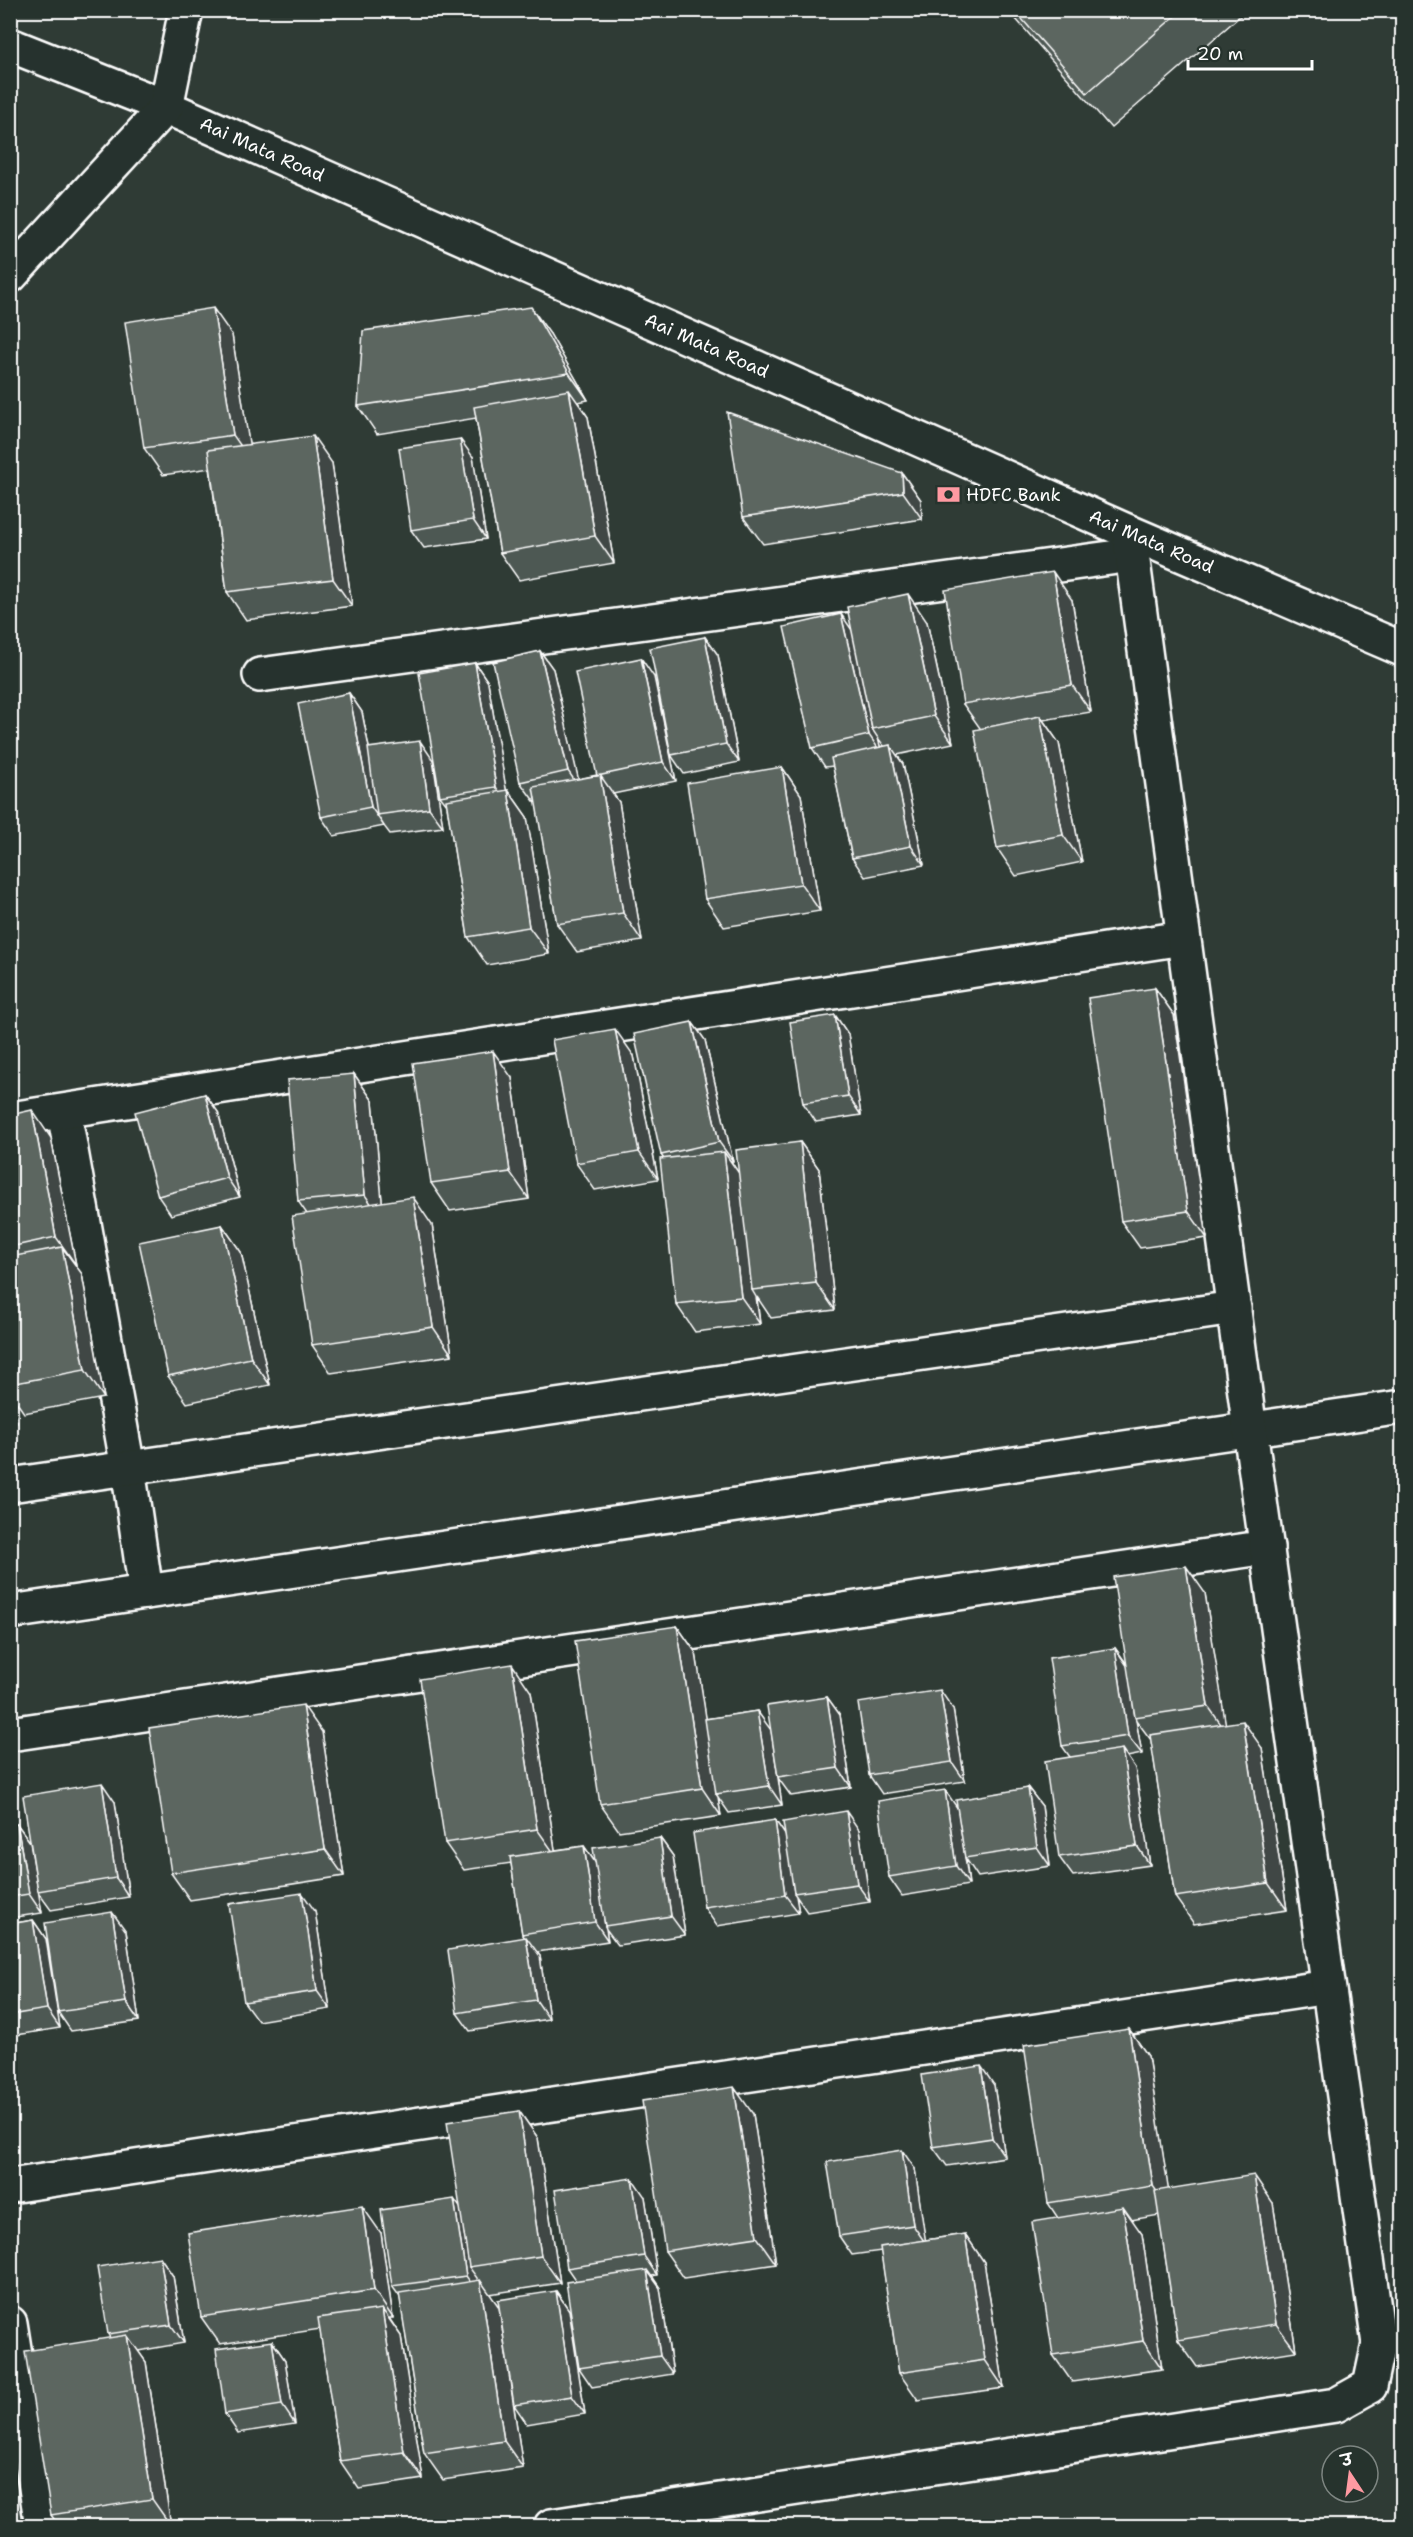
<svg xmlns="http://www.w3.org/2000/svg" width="1413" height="2537" font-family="'Shantell Sans','Playpen Sans Deva',sans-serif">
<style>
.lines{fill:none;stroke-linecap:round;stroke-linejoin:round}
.minor-casing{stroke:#fff;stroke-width:38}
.minor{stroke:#26332d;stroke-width:33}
.wall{fill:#4e5853;stroke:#fff;stroke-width:1.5;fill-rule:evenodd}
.shaded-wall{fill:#404744;stroke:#fff;stroke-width:1.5}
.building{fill:#5b6661;stroke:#fff;stroke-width:1.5}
.labels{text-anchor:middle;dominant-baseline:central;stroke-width:6;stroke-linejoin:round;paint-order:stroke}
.street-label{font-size:18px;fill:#fff;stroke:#26332d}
.poi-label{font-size:18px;fill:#fff;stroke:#26332d;text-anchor:start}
</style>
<rect width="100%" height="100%" fill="#2f3b35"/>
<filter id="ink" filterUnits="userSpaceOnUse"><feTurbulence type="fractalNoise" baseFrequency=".0167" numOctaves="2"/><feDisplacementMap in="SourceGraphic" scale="12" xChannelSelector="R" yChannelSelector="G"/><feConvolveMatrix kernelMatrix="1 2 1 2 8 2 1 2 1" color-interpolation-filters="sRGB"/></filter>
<g filter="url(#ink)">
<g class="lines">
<defs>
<g id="minor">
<path id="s1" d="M10 45 166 107 1129 532 1402 649"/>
<path d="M10 276 166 107 186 10"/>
<path d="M260 675 1132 555"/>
<path d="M64 1112 128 1468 146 1592"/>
<path d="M10 1119 1183 938"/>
<path d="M10 1485 1234 1308"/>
<path d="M10 1612 1402 1407"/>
<path d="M10 1734 1267 1547"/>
<path d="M10 2186 1328 1987"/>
<path d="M10 2323 42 2526"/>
<path d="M551 2526 1336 2405 1370 2386 1379 2344 1250 1430 1129 532"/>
</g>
</defs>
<use href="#minor" class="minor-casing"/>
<use href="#minor" class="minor"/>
</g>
<path class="wall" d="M1008 10H1247L1111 128Z
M550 334 588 400 578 402 588 417 614 563 519 580 500 553 476 418 377 434 358 406Z
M232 335 249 444 332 463 352 606 246 620 227 592 210 468 163 475 144 448Z
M473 457 486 539 424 548 411 530Z
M902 473 921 500 922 519 763 544 743 517Z
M1072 600 1091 712 1043 720 1059 743 1082 862 1016 876 997 848 980 728 963 704Z
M927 622 953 743 897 755 903 764 924 865 865 877 852 858 833 766 825 767 812 748 852 630ZM878 738 884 746 880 747Z
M705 637 718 655 739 762 684 774 671 755Z
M540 651 553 669 578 779 597 775 654 677 676 781 613 794 619 802 642 941 577 952 557 924 536 800 534 801 520 782Z
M475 663 488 682 506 790H508L527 817 549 954 487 965 468 937 447 805 440 796Z
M349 693 362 712 369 748 433 760 443 827 390 834 384 826 334 836 321 817Z
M782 767 801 795 820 911 724 927 705 899Z
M1155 988 1174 1015 1207 1238 1140 1248 1121 1221Z
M835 1015 848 1034 861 1115 816 1122 803 1103Z
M692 1022 705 1040 733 1161H731L738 1173 800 1142 819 1169 835 1310 771 1318 757 1297 760 1324 695 1332 676 1304 664 1159 661 1155Z
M634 1056 658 1179 595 1190 576 1163Z
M354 1074 373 1101 382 1202 432 1225 452 1355 331 1373 312 1345 307 1214 298 1201Z
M512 1078 529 1199 450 1211 431 1183Z
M205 1094 218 1112 240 1197 171 1215 158 1196Z
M10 1115 51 1138 76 1265H75L82 1274 104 1398 24 1413 11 1394 17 1423 10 1425Z
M222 1225 241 1252 270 1385 187 1403 168 1376Z
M1205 1593 1225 1723 1262 1748 1287 1910 1194 1924 1175 1897 1151 1740 1136 1720 1142 1754 1127 1757 1135 1768 1150 1865 1073 1876 1059 1857 1070 1757 1062 1746 1115 1648 1127 1664Z
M677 1626 696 1653 706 1719 757 1711 770 1730 827 1697 840 1715 851 1787 791 1796 778 1778 782 1805 729 1813 718 1797 721 1816 619 1831 600 1804Z
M531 1692 555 1850 584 1846 595 1862 660 1838 673 1856 685 1935 618 1945 606 1929 608 1941 537 1952 540 1956 549 2019 470 2031 457 2013 525 1938 522 1934 511 1863 464 1870 445 1843Z
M953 1709 965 1781 882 1794 869 1775Z
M322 1732 344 1876 190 1900 171 1873Z
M1028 1788 1042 1806 1050 1866 978 1877 966 1859 969 1885 902 1896 889 1877 957 1807Z
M115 1802 129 1897 51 1910 38 1892 42 1913 10 1918V1825L17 1824 30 1842Z
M775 1820 785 1835 859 1830 870 1902 807 1912 796 1896 799 1913 717 1926 704 1907Z
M315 1911 330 2009 258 2021 244 2002Z
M33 1920 46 1939 60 2028 10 2036V1924Z
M126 1931 139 2021 71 2031 58 2012Z
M1129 2029 1148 2056 1168 2189 1273 2203 1296 2351 1197 2367 1178 2340 1159 2215 1131 2220 1142 2234 1162 2369 1072 2382 1053 2355 1058 2218 1048 2203Z
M994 2085 1005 2157 947 2166 933 2147Z
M519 2111 538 2138 560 2283 489 2294 499 2307 523 2468 443 2480 424 2453 400 2297 392 2286 460 2207Z
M753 2114 776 2264 684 2278 665 2251Z
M915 2169 925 2240 965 2234 984 2262 1004 2388 918 2400 899 2373 881 2251 852 2255 839 2236Z
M645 2197 657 2275 652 2276 660 2288 673 2374 592 2387 579 2368 576 2281 567 2268Z
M381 2233 393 2318H389L401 2336 423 2479 359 2489 340 2461 320 2329 220 2344 201 2317Z
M160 2257 173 2276 184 2343 138 2351 146 2362 171 2526H59L51 2515 110 2338 108 2334Z
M556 2291 569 2310 585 2414 527 2424 514 2405Z
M272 2341 285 2360 295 2424 238 2433 225 2414Z"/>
<path class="shaded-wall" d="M531 307 550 334 588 400 569 373Z
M213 308 232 335 252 462 233 435Z
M569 390 588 417 614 563 595 536Z
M313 436 332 463 352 606 333 579Z
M460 439 473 457 486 539 473 520Z
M902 473 921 500 922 519 903 492Z
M1053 572 1072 600 1091 712 1072 685Z
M908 594 927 622 953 743 934 716Z
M841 614 854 633 872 729 878 738 882 754 869 735Z
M705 637 718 655 739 762 726 744Z
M540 651 553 669 581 790 568 771Z
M641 658 654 677 676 781 663 762Z
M475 663 488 682 509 806 496 787Z
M349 693 362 712 382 814 377 815 384 826 371 807Z
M1040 716 1059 743 1082 862 1063 835Z
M420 741 433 760 443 827 429 808Z
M890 745 903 764 924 865 911 846Z
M782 767 801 795 820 911 801 884Z
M600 775 619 802 642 941 623 913Z
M508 790 527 817 549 954 529 927Z
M1155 988 1174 1015 1207 1238 1188 1211Z
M835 1015 848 1034 861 1115 848 1096Z
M692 1022 705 1040 733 1161 719 1142Z
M615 1029 634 1056 658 1179 639 1152Z
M493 1051 512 1078 529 1199 510 1172Z
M354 1074 373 1101 384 1222 365 1195Z
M205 1094 218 1112 240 1197 227 1178Z
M32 1110 51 1138 76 1265 56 1237Z
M800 1142 819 1169 835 1310 816 1283Z
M724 1152 743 1179 752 1290 756 1297 760 1324 741 1297Z
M413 1197 432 1225 452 1355 433 1327Z
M222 1225 241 1252 270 1385 251 1358Z
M62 1247 82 1274 104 1398 85 1370Z
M10 1394H11L17 1423 10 1414Z
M1186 1566 1205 1593 1227 1733 1208 1706Z
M677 1626 696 1653 718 1794H716L718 1797 721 1816 702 1788Z
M1115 1648 1128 1667 1135 1717 1136 1720 1142 1754 1128 1736Z
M512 1664 531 1692 556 1856 537 1829Z
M940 1690 953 1709 965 1781 952 1762Z
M827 1697 840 1715 851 1787 838 1768Z
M303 1705 322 1732 344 1876 325 1849Z
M757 1711 771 1730 782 1805 769 1786Z
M1243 1721 1262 1748 1287 1910 1268 1883Z
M1122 1749 1135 1768 1150 1865 1137 1846Z
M102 1783 115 1802 129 1897 116 1878Z
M1028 1788 1042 1806 1050 1866 1037 1847Z
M945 1790 958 1809 969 1885 956 1866Z
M846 1811 859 1830 870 1902 857 1884Z
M775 1820 788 1839 794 1893 796 1896 799 1913 785 1895Z
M17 1824 30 1842 42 1913 29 1894Z
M660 1838 673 1856 685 1935 671 1916Z
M584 1846 597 1865 605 1926 606 1929 608 1941 595 1922Z
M302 1893 315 1911 330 2009 317 1991Z
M112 1912 126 1931 139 2021 126 2002Z
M33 1920 46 1939 60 2028 47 2009Z
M526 1937 540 1956 549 2019 536 2000Z
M1129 2029 1148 2056 1172 2213 1153 2186Z
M981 2066 994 2085 1005 2157 992 2138Z
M734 2087 753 2114 776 2264 757 2237Z
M519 2111 538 2138 560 2283 541 2256Z
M902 2150 915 2169 926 2244 913 2225Z
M1254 2175 1273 2203 1296 2351 1276 2324Z
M632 2178 645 2197 657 2275 644 2256Z
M454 2199 467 2217 469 2267 477 2278 479 2294 466 2276Z
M362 2206 381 2233 393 2318 374 2290Z
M1123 2207 1142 2234 1162 2369 1143 2341Z
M965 2234 984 2262 1004 2388 985 2360Z
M160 2257 173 2276 184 2343 171 2325Z
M647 2270 660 2288 673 2374 660 2356Z
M480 2280 499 2307 523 2468 504 2441Z
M556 2291 569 2310 585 2414 572 2396Z
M382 2309 401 2336 423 2479 404 2452Z
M127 2335 146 2362 171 2526 152 2499Z
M272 2341 285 2360 295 2424 282 2405Z"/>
<path class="building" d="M1014 10H1182L1087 93Z
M531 307 569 373 358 406 363 331Z
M213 308 233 435 144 448 125 322Z
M569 390 595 536 500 553 474 407Z
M727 412 902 473 903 492 743 517Z
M313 436 333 579 227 592 208 450Z
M460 439 473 520 411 530 399 448Z
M1053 572 1072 685 963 704 945 590Z
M908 594 934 716 872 729 847 607Z
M841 614 869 735 812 748 784 627Z
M705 637 726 744 671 755 650 648Z
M540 651 568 771 520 782 493 662Z
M641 658 663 762 597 776 575 672Z
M475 663 496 787 440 796 419 673Z
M349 693 371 807 321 817 298 704Z
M1040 716 1063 835 997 848 974 730Z
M420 741 429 808 377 815 368 748Z
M890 745 911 846 852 858 831 758Z
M782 767 801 884 705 899 687 783Z
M600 775 623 913 557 924 533 787Z
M508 790 529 927 468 937 446 800Z
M1155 988 1188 1211 1121 1221 1088 998Z
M835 1015 848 1096 803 1103 790 1022Z
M692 1022 719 1142 661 1155 634 1034Z
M615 1029 639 1152 576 1163 552 1040Z
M493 1051 510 1172 431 1183 413 1063Z
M354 1074 365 1195 298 1201 287 1080Z
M205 1094 227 1178 158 1196 135 1112Z
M32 1110 56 1237 10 1247V1115Z
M800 1142 816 1283 752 1290 736 1150Z
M724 1152 741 1297 676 1304 660 1159Z
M413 1197 433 1327 312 1345 292 1216Z
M222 1225 251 1358 168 1376 139 1242Z
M62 1247 85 1370 10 1384V1257Z
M1186 1566 1208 1706 1135 1717 1113 1577Z
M677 1626 702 1788 600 1804 575 1641Z
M1115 1648 1128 1736 1062 1746 1049 1658Z
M512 1664 537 1829 445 1843 420 1679Z
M940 1690 952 1762 869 1775 858 1703Z
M827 1697 838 1768 778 1777 767 1706Z
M303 1705 325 1849 171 1873 149 1728Z
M757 1711 769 1786 716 1794 705 1719Z
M1243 1721 1268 1883 1175 1897 1150 1735Z
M1122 1749 1137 1846 1059 1857 1045 1761Z
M102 1783 116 1878 38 1891 23 1796Z
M1028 1788 1037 1847 965 1858 956 1800Z
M945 1790 956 1866 889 1877 878 1801Z
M846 1811 857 1884 794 1893 783 1822Z
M775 1820 785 1895 704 1907 693 1833Z
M17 1824 29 1894 10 1897V1825Z
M660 1838 671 1916 605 1926 593 1848Z
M584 1846 595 1922 522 1934 510 1857Z
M302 1893 317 1991 244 2002 229 1904Z
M112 1912 126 2002 58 2012 45 1923Z
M33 1920 47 2009 10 2015V1924Z
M526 1937 536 2000 457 2013 448 1950Z
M1129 2029 1153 2186 1048 2203 1024 2045Z
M981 2066 992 2138 933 2147 922 2075Z
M734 2087 757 2237 665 2251 642 2101Z
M519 2111 541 2256 469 2267 447 2122Z
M902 2150 913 2225 839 2236 827 2162Z
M1254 2175 1276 2324 1178 2340 1155 2191Z
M632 2178 644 2256 567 2268 555 2190Z
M454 2199 466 2276 392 2286 381 2210Z
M362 2206 374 2290 201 2317 188 2233Z
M1123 2207 1143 2341 1053 2355 1032 2222Z
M965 2234 985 2360 899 2373 880 2247Z
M160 2257 171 2325 108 2334 97 2267Z
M647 2270 660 2356 579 2368 566 2282Z
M480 2280 504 2441 424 2453 399 2293Z
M556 2291 572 2396 514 2405 498 2300Z
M382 2309 404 2452 340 2461 318 2318Z
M127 2335 152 2499 51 2515 25 2351Z
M272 2341 282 2405 225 2414 216 2349Z"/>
</g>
<defs>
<symbol id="bank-bare" viewBox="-9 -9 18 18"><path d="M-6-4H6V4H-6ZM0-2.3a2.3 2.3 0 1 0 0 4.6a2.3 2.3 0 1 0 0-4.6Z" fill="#ff9aa2" stroke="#26332d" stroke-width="2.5" paint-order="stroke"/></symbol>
</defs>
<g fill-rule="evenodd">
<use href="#bank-bare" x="932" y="478" width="33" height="33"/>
</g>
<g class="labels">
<g class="street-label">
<text stroke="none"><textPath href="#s1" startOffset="273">Aai Mata Road</textPath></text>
<text stroke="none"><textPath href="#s1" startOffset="759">Aai Mata Road</textPath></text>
<text stroke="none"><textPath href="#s1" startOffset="1245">Aai Mata Road</textPath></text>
</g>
<g class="poi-label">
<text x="966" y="495">HDFC Bank</text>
</g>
</g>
<rect width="1413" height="2537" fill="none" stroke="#26332d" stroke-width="36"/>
<rect x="18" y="18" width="1377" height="2501" fill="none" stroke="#fff" stroke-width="2" filter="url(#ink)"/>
<g transform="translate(1350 2474) rotate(347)"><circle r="28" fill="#26332d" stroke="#7d8581" stroke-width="1.5"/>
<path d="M0-4.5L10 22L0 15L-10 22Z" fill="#ff9aa2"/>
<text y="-9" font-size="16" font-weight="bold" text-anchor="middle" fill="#ffffff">उ</text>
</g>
<path d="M1188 60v9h124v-9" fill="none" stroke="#ffffff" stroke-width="3"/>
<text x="1197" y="60" font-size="18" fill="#ffffff" stroke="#26332d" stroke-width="4.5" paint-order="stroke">20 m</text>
</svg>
